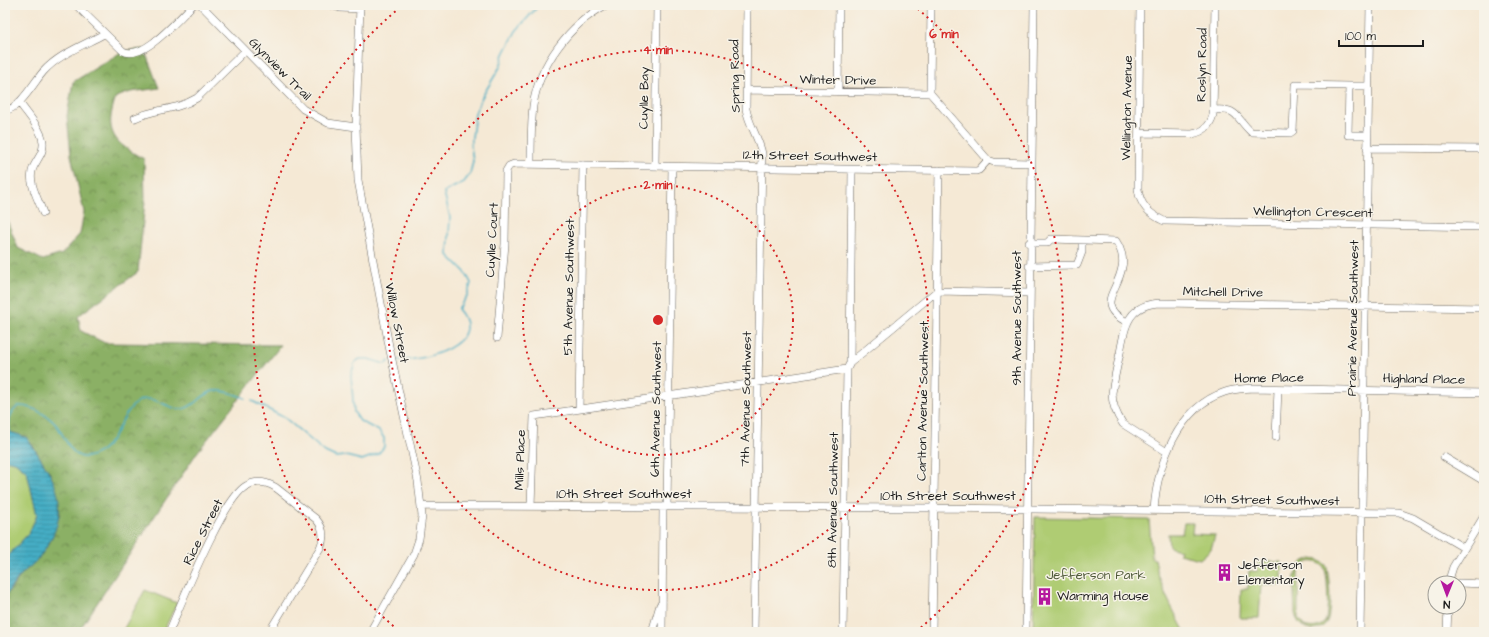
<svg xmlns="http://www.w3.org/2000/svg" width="1489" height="637" font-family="'Architects Daughter',sans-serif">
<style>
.green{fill:#afcc73;stroke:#667448;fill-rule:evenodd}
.forest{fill:url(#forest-crowns);stroke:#546640}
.water{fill:url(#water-rules);stroke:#306470}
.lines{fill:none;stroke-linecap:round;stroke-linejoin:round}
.stream{stroke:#45adc5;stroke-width:1.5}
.minor-casing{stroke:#68645d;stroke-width:8}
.minor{stroke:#fff;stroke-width:7}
.ring{fill:none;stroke:#d62828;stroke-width:2;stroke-dasharray:2 4}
.labels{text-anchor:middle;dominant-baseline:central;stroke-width:3;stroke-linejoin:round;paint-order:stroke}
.street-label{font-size:13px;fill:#1c1c1c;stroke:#f7f3e8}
.poi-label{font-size:13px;fill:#1c1c1c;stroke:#f7f3e8;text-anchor:start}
.park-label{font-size:13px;fill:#4f5a3a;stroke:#f7f3e8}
.centre{fill:#d62828;stroke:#f7f3e8;stroke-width:2}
.ring-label{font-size:12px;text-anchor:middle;font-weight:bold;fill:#d62828;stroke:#f7f3e8;stroke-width:3;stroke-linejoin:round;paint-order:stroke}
</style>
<defs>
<pattern id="forest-crowns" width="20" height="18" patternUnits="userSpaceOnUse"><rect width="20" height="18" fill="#8bb065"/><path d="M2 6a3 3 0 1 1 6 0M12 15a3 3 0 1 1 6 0" fill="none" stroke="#718e52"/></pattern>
<pattern id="water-rules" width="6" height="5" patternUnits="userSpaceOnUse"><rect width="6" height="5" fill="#45adc5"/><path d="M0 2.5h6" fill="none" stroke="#398c9f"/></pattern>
</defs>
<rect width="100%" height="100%" fill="#f7f3e8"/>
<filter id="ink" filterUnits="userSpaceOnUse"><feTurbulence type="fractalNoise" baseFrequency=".025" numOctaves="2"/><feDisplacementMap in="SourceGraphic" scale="8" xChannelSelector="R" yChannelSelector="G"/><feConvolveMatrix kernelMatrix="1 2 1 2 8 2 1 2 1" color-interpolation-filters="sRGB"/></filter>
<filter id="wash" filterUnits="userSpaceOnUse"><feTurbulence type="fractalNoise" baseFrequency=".012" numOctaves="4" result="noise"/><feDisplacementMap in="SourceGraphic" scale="16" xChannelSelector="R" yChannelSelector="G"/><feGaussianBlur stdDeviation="0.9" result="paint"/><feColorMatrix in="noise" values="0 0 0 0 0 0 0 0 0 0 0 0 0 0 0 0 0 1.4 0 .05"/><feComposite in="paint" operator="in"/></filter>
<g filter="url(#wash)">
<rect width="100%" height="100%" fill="#f5e9d5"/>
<path class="green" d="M5 460 15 462 27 472 37 515 29 533 5 559Z
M1035 517 1149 519 1152 559H1155C1159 586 1172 608 1185 632H1033Z
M1184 523H1193L1192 534 1215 535 1211 549 1200 559 1179 554 1180 550 1169 547 1168 534H1182Z
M1311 559 1319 560 1326 565C1330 574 1332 616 1326 623 1315 637 1297 628 1295 613 1295 596 1288 562 1311 559ZM1308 562C1313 561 1319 562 1323 566 1329 573 1328 610 1326 620 1321 628 1313 629 1304 626L1298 618V572L1302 566Z
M1258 562H1282V585H1261L1259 618H1240L1241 589H1248L1249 571H1258Z
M145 590 177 603 163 632H122Z"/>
<path class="forest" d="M144 49 159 88 131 92 116 97C103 132 114 143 144 159L145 201 138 272 78 316 81 331 105 343 281 345 196 454 78 632H5V597L22 574 38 559 50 542 60 513 51 475 33 446 26 437 10 432 5 434V215L18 248 43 260 62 254 80 234 84 212 71 155 67 116 73 82 123 51Z"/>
<path class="water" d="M10 432 26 437C57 481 76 509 39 558 34 564 27 568 21 575 15 581 10 589 5 597V559L29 533 37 515 27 472 15 462 5 460V434Z"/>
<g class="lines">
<path class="stream" d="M397 360C423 362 489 344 458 309L467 296 471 283 465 272 448 255 450 217 444 192 464 182 470 174 473 161 471 146 475 113 482 97 500 67 504 54 516 31 539 5
M252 401 285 418 325 452 336 457 346 456 362 460 378 454 384 447V438L379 431 360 421 354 412 351 375 355 362 360 359H368L385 364 389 361
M10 432C7 421 10 413 18 406 32 405 49 416 57 426 64 435 72 460 87 457 117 451 118 416 137 402 150 393 165 407 178 409 190 411 201 395 213 391 223 389 236 395 245 398"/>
</g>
</g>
<g filter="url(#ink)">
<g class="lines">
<defs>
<path id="minor" d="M76 5 123 51C143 62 179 18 193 5
M201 5 303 109 328 123 356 127
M331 5 340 8 360 9
M360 5 356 127 358 180 389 346 418 481 422 516 419 539 414 554 370 632
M747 5 746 109C749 125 759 138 762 154L754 632
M931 5 930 93 988 160 994 162 1030 163
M1140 5 1138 189C1140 205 1149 214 1164 221L1484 227
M1349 86H1368
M746 90 930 93
M838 92 839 5
M19 102C27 114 41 128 43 142 44 153 37 159 33 168 27 182 39 200 43 213
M5 110C18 111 35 81 43 72 59 54 84 45 104 34
M1213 110C1239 108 1234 116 1251 132L1290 133 1293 131 1295 85 1349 86 1348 135H1368
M135 118C157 108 175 111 197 98L245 51
M1140 133 1192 134C1204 132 1210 126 1213 115L1215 5
M1367 148 1484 149
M531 164C531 145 531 125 533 106 539 64 570 24 606 5
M655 166 657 5
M1029 243H1047L1051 239 1116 241C1121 248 1124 259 1122 267 1118 292 1094 305 1127 322
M1029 266 1077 265 1082 252V240
M497 338 505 244 506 171 509 166 514 164 976 171 979 170 988 160
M850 363 937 291 1029 293
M579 409 583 165
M1276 437 1278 389
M1167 452 1123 424C1116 414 1112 405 1112 393 1114 380 1117 366 1120 353 1125 326 1128 304 1161 303L1484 308
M1444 457 1484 481
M422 506 934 508 1399 513 1413 518 1464 548
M531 506 534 416 847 369
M667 507 672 167
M1154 510C1157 465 1178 407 1225 392 1234 389 1243 389 1253 388L1484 393
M1448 583 1453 567 1484 516
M1459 583 1484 584
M169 632C182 602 222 500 246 486 256 480 266 482 275 487L316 519C324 528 325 537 320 548L269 632
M652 632 660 605
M662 632 663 507
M843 632 847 369 850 363 852 170
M932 632 939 170
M1026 632 1034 5
M1360 632 1370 5
M1447 632 1448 607"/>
</defs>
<use href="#minor" class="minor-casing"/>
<use href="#minor" class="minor"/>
</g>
</g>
<g class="ring">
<circle cx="658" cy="320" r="135"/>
<circle cx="658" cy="320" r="270"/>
<path d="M398 630A405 405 0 0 1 403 5M913 5A405 405 0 0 1 918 630"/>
</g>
<defs>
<symbol id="building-bare" viewBox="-9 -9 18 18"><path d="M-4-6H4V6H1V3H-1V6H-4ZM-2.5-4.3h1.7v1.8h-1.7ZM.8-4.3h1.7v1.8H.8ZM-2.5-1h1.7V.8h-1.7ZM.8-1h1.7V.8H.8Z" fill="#b5179e" stroke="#f7f3e8" stroke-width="2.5" paint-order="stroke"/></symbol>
</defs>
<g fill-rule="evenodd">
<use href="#building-bare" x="1212" y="560" width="25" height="25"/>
<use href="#building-bare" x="1032" y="584" width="25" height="25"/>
</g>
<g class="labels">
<g class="street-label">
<text transform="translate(1202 65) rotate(-89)">Roslyn Road</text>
<text transform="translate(280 69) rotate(45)">Glynview Trail</text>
<text transform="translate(735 76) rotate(-91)">Spring Road</text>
<text transform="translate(838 80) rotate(1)">Winter Drive</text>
<text transform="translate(644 98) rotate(-89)">Cuylle Bay</text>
<text transform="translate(1127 108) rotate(-89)">Wellington Avenue</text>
<text transform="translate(810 156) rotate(1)">12th Street Southwest</text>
<text transform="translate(1313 212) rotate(1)">Wellington Crescent</text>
<text transform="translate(492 240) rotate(-87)">Cuylle Court</text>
<text transform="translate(569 287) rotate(-89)">5th Avenue Southwest</text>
<text transform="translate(1223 292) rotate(1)">Mitchell Drive</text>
<text transform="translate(1017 318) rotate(-90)">9th Avenue Southwest</text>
<text transform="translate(1353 318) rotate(-89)">Prairie Avenue Southwest</text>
<text transform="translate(397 323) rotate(79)">Willow Street</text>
<text transform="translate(1269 378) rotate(-1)">Home Place</text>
<text transform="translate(1424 379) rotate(1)">Highland Place</text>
<text transform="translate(746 399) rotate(-89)">7th Avenue Southwest</text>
<text transform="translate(923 401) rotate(-89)">Carlton Avenue Southwest</text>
<text transform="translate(656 409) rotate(-89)">6th Avenue Southwest</text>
<text transform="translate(520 460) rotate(-88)">Mills Place</text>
<text x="624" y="494">10th Street Southwest</text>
<text x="948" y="496">10th Street Southwest</text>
<text transform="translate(833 500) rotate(-89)">8th Avenue Southwest</text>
<text transform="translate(1272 500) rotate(1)">10th Street Southwest</text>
<text transform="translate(203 532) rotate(-63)">Rice Street</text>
</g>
<g class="poi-label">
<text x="1238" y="565">Jefferson<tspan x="1238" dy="15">Elementary</tspan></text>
<text x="1057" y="596">Warming House</text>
</g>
<g class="park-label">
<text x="1096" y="575">Jefferson Park</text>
</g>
</g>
<circle cx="658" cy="320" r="6" class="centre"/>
<g class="ring-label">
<text x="944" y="38">6 min</text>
<text x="658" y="54">4 min</text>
<text x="658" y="189">2 min</text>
</g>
<rect width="1489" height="637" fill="none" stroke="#f7f3e8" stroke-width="20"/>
<g transform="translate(1447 595) rotate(181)"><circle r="19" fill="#f7f3e8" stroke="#9f9d96"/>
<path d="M0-3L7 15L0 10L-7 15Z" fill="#b5179e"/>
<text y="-6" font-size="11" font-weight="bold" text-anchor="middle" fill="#1c1c1c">N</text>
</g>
<path d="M1339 40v6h84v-6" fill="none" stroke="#1c1c1c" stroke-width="2"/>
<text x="1345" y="40" font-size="12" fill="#1c1c1c" stroke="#f7f3e8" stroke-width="3" paint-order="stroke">100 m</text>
</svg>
